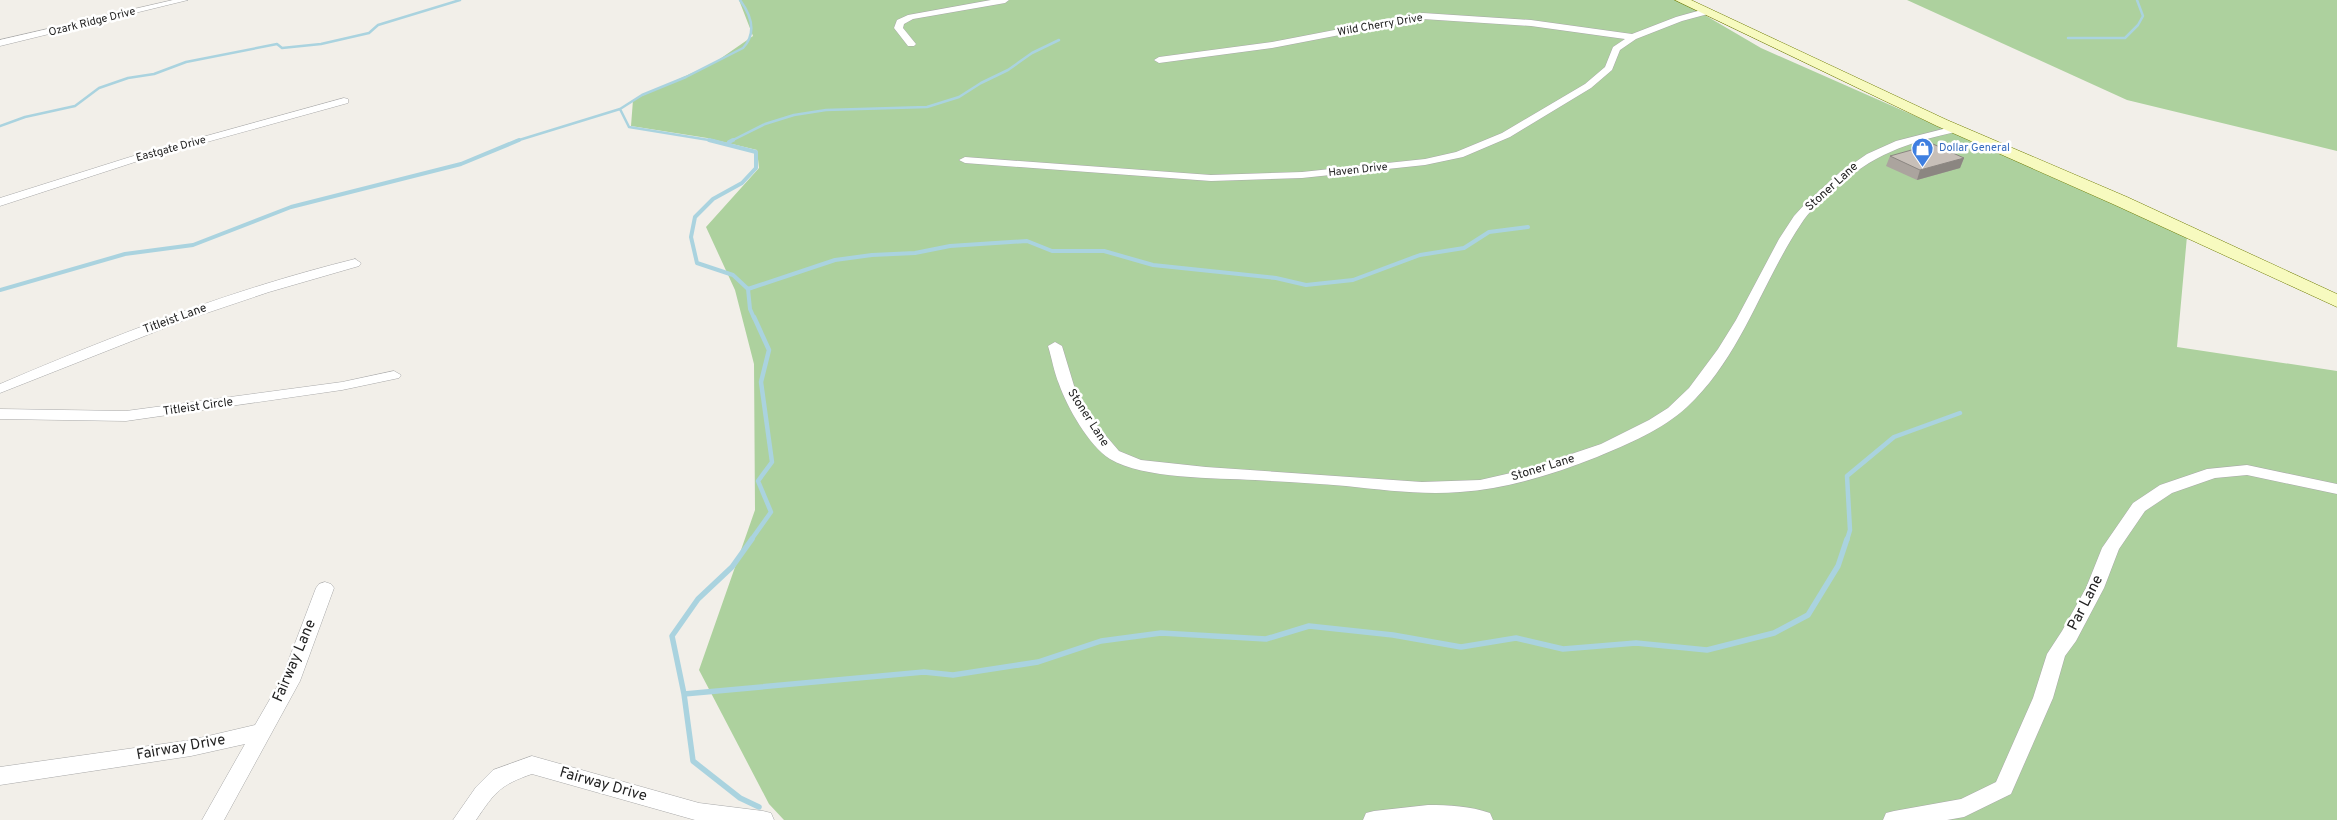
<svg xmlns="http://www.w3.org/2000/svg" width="2337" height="820" font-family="Overpass,sans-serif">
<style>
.forest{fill:#add19e}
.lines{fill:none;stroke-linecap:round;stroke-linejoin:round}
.stream-far3{stroke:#aad3df;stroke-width:2.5}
.stream-far2{stroke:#aad3df;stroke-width:4}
.stream-far1{stroke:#aad3df;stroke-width:4.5}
.stream{stroke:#aad3df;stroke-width:5.5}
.street-casing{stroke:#a9a9a9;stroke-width:1}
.secondary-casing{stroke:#707d05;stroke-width:1}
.street{fill:#fff;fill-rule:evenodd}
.secondary{fill:#f7fabf;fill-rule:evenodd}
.wall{fill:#aba49e}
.shaded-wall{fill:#8b8681}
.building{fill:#c7bfb8;stroke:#8b8681}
.labels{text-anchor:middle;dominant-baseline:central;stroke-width:5;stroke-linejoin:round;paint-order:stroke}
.far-street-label{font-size:11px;fill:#222;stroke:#fff}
.far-shop-label{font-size:11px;fill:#366cbe;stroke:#fff;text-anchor:start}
.street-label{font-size:12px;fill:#222;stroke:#fff}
.near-street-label{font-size:15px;fill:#222;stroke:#fff}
</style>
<rect width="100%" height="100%" fill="#f2efe9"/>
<path class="forest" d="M739 0H1679L1761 48 2187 236 2177 347 2337 371V820H784L769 804 699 670 755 510 754 364 735 290 706 227 759 168 757 150 707 138 631 126 633 100 714 63 753 36Z
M1907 0H2337V151L2127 100Z"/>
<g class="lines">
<path class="stream-far3" d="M2068 38H2125L2138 25 2143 16 2137 0
M0 126 25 117 75 106 99 88 128 78 154 74 186 62 277 44 282 48 321 44 369 33 378 25 460 0
M516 141 620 109
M715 141 629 127 620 109 642 95 686 77 743 48C757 33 751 15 740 0
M731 141 765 124 794 115 826 110 927 107 959 97 981 83 1008 70 1032 53 1059 40"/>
<path class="stream-far2" d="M709 140 756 152V168L742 183 713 199 695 217 691 237 697 263 733 275 748 289 750 309 754 318
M729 142 733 140
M748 289 835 260 872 255 915 253 950 246 1027 241 1052 251H1104L1153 265 1276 278 1306 285 1353 280 1420 255 1464 248 1489 232 1528 227
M0 290 125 254 193 245 291 207 461 164 519 140"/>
<path class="stream-far1" d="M751 540 771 512 758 481 772 462 761 382 769 350 754 317
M1847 540 1850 530 1847 476 1894 437 1960 413"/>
<path class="stream" d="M752 539 732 567 698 599 672 636 684 694 693 761 740 798 759 807
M684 694 924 672 953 675 1038 662 1101 641 1161 633 1266 639 1309 626 1393 635 1461 647 1516 638 1563 649 1636 643 1707 650 1774 633 1808 615 1838 566 1847 539"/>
<defs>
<path id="street" d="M173 0H188L0 46V40Z
M991 0H1009L1005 3 913 19 904 24 903 28 916 44 914 46H908L894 28 897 20 908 15Z
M1705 9 1708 10V14L1682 21 1636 39 1620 50 1612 70 1591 88 1510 137 1463 157 1425 165 1302 178 1211 181 965 163 959 160 965 157 1211 175 1302 172 1425 159 1456 152 1502 133 1585 84 1605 67 1613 47 1625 39 1531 26 1423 19 1272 48 1159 63 1154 60 1159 57 1272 42 1423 13 1531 20 1632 34 1676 17Z
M344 98 348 99V103L138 161 0 206V198L130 157Z
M1955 126 1960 129 1959 131C1904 144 1875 153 1832 191 1821 201 1809 211 1801 224 1761 284 1741 357 1687 407 1662 430 1628 444 1597 457 1554 474 1507 489 1460 492 1422 495 1384 490 1346 486 1316 483 1286 482 1255 480 1216 478 1143 479 1110 459 1089 446 1067 407 1059 384 1054 372 1052 359 1048 346L1055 342 1062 346 1075 389 1095 423 1119 451 1141 460 1206 467 1422 482 1480 480 1524 470 1601 444 1649 420 1668 408 1689 388 1718 349 1736 320 1779 239 1794 216 1805 204 1838 174 1867 154 1896 141Z
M355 259 361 263 359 266 269 292 180 322 0 393V384C115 335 233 289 355 259Z
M394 371 401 375 399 378 342 390 126 421 0 419V409L126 411 342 382Z
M2247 465 2337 484V494L2247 475 2215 478 2172 493 2145 511 2119 549 2104 588 2076 641 2065 656 2053 698 2011 794 1964 817 1947 820H1883L1886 813 1894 811 1961 799 1996 782 2033 698 2047 654 2062 631 2086 588 2102 548 2133 503 2160 485 2207 469Z
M325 582 331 584 334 588 300 681 224 820H202L245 744 191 756 0 785V767L191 740 255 725 281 680 316 588 319 584Z
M532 756 699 803 763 811 771 813 774 820H695L532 774C500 785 495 792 476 820H453L476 787 493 770Z
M1428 805C1449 805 1470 806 1490 813L1493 820H1363L1366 813 1374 811Z"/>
<path id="secondary" d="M1675 0H1691L1947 120 2127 197 2337 294V307L2115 205 1937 126Z"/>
</defs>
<use href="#street" class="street-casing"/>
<use href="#secondary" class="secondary-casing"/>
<use href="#street" class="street"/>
<use href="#secondary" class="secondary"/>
</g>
<path class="wall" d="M1890 156 1964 158 1960 168 1917 180 1886 166Z"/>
<path class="shaded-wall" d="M1964 158 1960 168 1917 180 1920 170Z"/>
<path class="building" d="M1933 144 1964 158 1920 170 1890 156Z"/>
<defs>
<symbol id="shop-pin" viewBox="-11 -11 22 30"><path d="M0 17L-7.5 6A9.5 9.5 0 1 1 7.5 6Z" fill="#3f7fe0" stroke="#fff"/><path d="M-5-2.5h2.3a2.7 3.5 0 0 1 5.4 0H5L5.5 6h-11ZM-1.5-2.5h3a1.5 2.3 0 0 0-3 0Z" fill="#fff"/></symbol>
</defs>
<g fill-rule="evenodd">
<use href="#shop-pin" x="1910" y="136" width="25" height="34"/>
</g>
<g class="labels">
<g class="far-street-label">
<text transform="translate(92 22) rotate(-14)">Ozark Ridge Drive</text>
<text transform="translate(1380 25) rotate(-10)">Wild Cherry Drive</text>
<text transform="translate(171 149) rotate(-15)">Eastgate Drive</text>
<text transform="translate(1358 170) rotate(-6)">Haven Drive</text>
</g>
<g class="far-shop-label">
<text x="1939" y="148">Dollar General</text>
</g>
<g class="street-label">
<text transform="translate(1832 187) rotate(-42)">Stoner Lane</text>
<text transform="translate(175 319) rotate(-20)">Titleist Lane</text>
<text transform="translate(198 407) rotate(-8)">Titleist Circle</text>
<text transform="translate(1088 418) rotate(57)">Stoner Lane</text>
<text transform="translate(1543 468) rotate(-17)">Stoner Lane</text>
</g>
<g class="near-street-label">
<text transform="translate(2086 603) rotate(-63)">Par Lane</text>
<text transform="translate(295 661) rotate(-67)">Fairway Lane</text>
<text transform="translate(181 748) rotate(-10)">Fairway Drive</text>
<text transform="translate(603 785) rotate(16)">Fairway Drive</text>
</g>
</g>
</svg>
